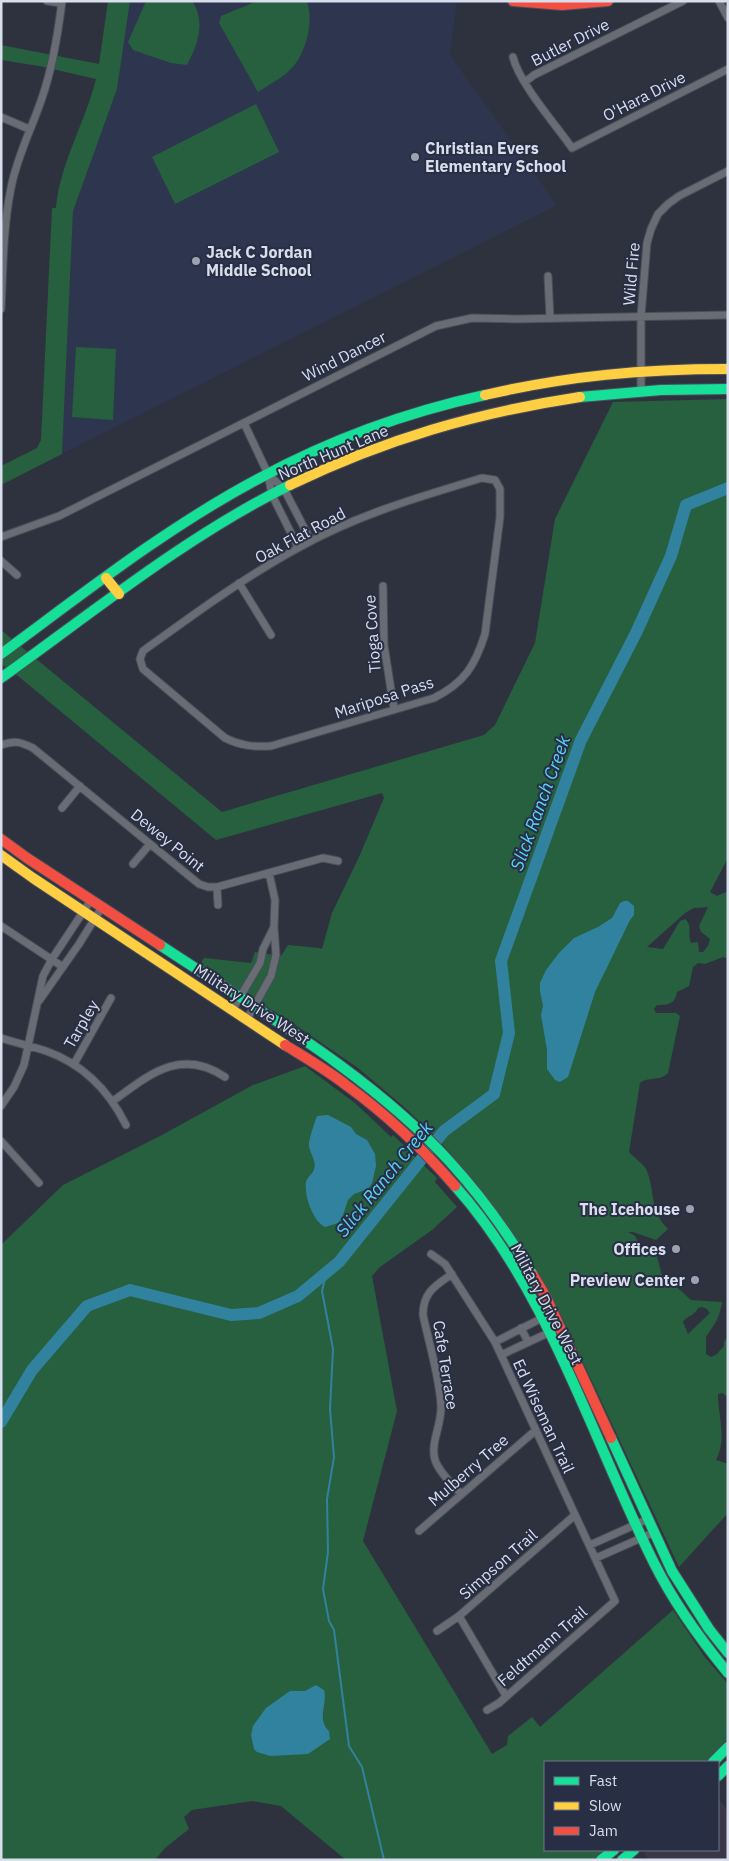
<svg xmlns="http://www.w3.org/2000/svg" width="729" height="1861" font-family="'IBM Plex Sans',sans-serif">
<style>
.commercial{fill:#3b3747}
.built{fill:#2d364e}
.green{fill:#27603e;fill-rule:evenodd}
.water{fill:#31829f}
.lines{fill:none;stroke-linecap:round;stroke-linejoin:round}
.stream{stroke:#31829f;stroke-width:2}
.river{stroke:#31829f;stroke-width:12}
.street-casing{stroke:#4a4e59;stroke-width:9}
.fast-casing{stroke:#4a4e59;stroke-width:12}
.slow-casing{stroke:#4a4e59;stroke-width:12}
.jam-casing{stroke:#4a4e59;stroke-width:12}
.street{stroke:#696c74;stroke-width:7}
.fast{stroke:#16e098;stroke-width:10}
.slow{stroke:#ffcf43;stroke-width:10}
.jam{stroke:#f24e42;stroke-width:10}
.poi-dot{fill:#9da2af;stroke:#282f44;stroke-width:2}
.labels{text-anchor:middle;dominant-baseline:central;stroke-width:4;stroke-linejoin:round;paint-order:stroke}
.street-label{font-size:16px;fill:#d9deec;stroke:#282f44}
.poi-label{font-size:16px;font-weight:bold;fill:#d9deec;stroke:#282f44;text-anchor:end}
.water-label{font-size:18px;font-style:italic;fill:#56d3fe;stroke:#282f44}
</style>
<rect width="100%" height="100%" fill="#2e323e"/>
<path class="commercial" d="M718 1798 728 1811V1860H649L644 1854 649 1850H718Z"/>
<path class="built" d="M130 1H457L450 55 557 205 62 454 73 211 117 89Z"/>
<path class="green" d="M108 1H130L117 89 73 211 62 454 1 485V466L37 448 41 440 52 208H56C60 163 85 123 96 79L39 66 1 60V45L99 64Z
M146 1H192C206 22 198 44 187 65L171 63 133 50 128 42Z
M257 1H307C314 23 306 54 290 70 281 79 268 85 258 92L219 23 221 16Z
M256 104 279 152 175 204 152 157Z
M76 347 116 349 113 420 72 417Z
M728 399V858L710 892 717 896 728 891V959L723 957 705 964 698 963 693 967 689 986 677 992C675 1004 669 1005 657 1005L654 1009 656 1013H676L680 1016 668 1073C659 1082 648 1076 640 1083L629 1152C634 1158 642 1162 646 1169 656 1191 648 1209 668 1229L656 1240 633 1232H628L635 1236 644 1254 653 1250 656 1252 663 1280 666 1282 670 1281 691 1300 722 1302C719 1320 715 1323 706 1337V1354L711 1357 717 1354 724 1346V1342L728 1336V1397L722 1393 718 1394C718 1415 727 1440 716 1460L728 1464V1513L679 1567 560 1313 532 1265 478 1186 438 1139 403 1106 358 1068 288 1020 199 965 204 958 251 963 255 952 281 956 288 945 319 948 322 949 332 913 359 857 384 798 382 793 216 840 18 676 1 664V630L222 812 484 735 495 725 535 643 555 519 613 402ZM708 907 699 926 701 932 710 939 708 946 703 952H699L698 942 691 943C687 934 693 926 685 919L680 921 663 949 647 947 685 913 694 908ZM702 1307 707 1309 710 1313 688 1334 683 1322C687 1315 695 1316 698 1308Z
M305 1066 355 1103 391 1137 393 1135 437 1178 435 1182 457 1207 432 1230 380 1267 372 1276 397 1411 363 1541 492 1754 507 1745 508 1736 532 1717 540 1727 673 1610 704 1656 728 1684V1739L705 1762H545V1850H606L593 1860H346L281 1806 252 1801 192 1810 184 1817 189 1829 165 1848 155 1860H1V1245L63 1185 162 1135 253 1085Z"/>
<path class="water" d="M624 901H628L634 906V915L630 920 595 992 568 1077 560 1082 555 1080 547 1069V1050L541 1015 543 1006 540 991V983L546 970 559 953 574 938 598 927 612 918 620 903Z
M328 1115 351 1127 356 1134 367 1140 375 1154 376 1166 372 1183 368 1189 354 1194 348 1200 342 1218 338 1223 325 1227C313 1221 304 1196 306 1182 307 1177 313 1174 314 1169 317 1161 310 1154 309 1146 308 1142 315 1121 317 1116Z
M316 1685 324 1690C328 1704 316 1719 329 1731L330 1739 308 1754 270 1756 257 1752 254 1749 251 1735 253 1726 266 1708 290 1691H305Z"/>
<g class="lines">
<path class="stream" d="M326 1274 322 1291 333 1349 330 1409 334 1457 327 1499 328 1552 323 1589 329 1621 334 1630 349 1746 362 1767 384 1860"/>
<path class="river" d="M1 1422 32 1370 87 1306 130 1290 231 1315 259 1313 298 1296 339 1262 444 1131 494 1094 509 1033 501 961 581 740 636 633 671 556 686 505 728 488"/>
<defs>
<path id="street" d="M47 1 61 3
M719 1 728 18
M513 57C519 83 556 125 572 148L728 69
M525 82 534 75 683 1
M1 117 29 129
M548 276 550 318
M1 309C3 269 3 227 11 188 17 156 32 128 42 98 53 66 58 34 62 1
M641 391V316L647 243 651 229 658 214 668 204 679 196 728 171
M244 423 268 474 272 495 298 547
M269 475 284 489 311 541
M482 478 495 480 500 489V517L485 634C475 666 464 683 434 698L271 746C254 747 241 746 225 738L143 669 140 659 143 651C193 615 243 578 298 548 356 515 419 497 482 478Z
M1 537 59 516 436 326 472 318 516 319 728 315
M1 561 17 575
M239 583 271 635
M383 586 384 645 394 709
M1 745C14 740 21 742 33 748L199 884 208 887H217L323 858 338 861
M62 808 80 786
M133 864 150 844
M217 887 218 905
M1 926 63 967
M39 1001 79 944 102 907
M233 1009 260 963 263 949 274 927
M247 1019 271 976 276 955 274 927 275 900 269 873
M1 1038C16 1043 31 1046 46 1051 83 1064 109 1091 126 1125
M74 1064 111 998
M113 1101C149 1075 180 1047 225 1077
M1 1106 14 1087 24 1065 43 976 52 959 91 900
M1 1141 39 1183
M431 1254 445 1264 495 1342 615 1601 499 1703 487 1710
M452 1274C435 1286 423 1292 423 1315 429 1343 440 1379 441 1406 442 1424 430 1443 435 1460 439 1472 452 1484 461 1494
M521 1328 528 1342
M495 1342 554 1312
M501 1355 561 1327
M419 1531 536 1430
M590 1545 648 1519
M596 1558 655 1532
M459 1616 506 1696
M437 1631 459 1616 575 1515"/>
<path id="fast" d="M580 397 661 390 728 389
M1 654C84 593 166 528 258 479 328 441 407 412 485 395
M1 678C93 612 188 535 290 485
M160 945C258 1010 371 1075 450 1162 482 1197 509 1235 533 1275
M455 1186C549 1291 592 1439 654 1563 674 1603 700 1639 728 1673
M611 1438 672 1571 709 1629 728 1653
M713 1762 728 1747
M718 1776 728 1766
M601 1860 614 1850
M622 1860 634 1850"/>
<path id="slow" d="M485 395C567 376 643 369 728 369
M290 485C386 439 475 413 580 397
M106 578 119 594
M1 855 33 878 285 1045"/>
<path id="jam" d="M513 1 562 5 608 1
M1 839 27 858 160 945
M285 1045C306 1058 327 1070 346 1085 386 1114 423 1149 455 1186
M533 1275 546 1297 611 1438"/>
</defs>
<use href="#street" class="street-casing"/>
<use href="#fast" class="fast-casing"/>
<use href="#slow" class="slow-casing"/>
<use href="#jam" class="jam-casing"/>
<use href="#street" class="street"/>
<use href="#fast" class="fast"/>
<use href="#slow" class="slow"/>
<use href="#jam" class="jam"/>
</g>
<g class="poi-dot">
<circle cx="415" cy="157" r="5"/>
<circle cx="196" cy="261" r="5"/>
<circle cx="690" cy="1209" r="5"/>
<circle cx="676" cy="1249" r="5"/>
<circle cx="695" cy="1280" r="5"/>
</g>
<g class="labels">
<g class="street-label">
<text transform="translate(570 42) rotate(-27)">Butler Drive</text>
<text transform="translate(644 96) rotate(-27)">O'Hara Drive</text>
<text transform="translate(631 274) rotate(-85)">Wild Fire</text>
<text transform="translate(344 356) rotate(-27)">Wind Dancer</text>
<text transform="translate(333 452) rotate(-23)">North Hunt Lane</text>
<text transform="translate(300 535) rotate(-28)">Oak Flat Road</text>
<text transform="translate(372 634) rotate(-94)">Tioga Cove</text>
<text transform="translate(384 697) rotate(-18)">Mariposa Pass</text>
<text transform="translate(168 840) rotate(39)">Dewey Point</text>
<text transform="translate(252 1004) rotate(33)">Military Drive West</text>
<text transform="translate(81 1024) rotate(-60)">Tarpley</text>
<text transform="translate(547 1304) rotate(62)">Military Drive West</text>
<text transform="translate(446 1365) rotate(81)">Cafe Terrace</text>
<text transform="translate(544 1416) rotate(65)">Ed Wiseman Trail</text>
<text transform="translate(468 1470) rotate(-41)">Mulberry Tree</text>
<text transform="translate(498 1564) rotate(-41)">Simpson Trail</text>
<text transform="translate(542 1646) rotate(-41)">Feldtmann Trail</text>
</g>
<g class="poi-label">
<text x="425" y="148" text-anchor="start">Christian Evers<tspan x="425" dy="18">Elementary School</tspan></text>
<text x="206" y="252" text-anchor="start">Jack C Jordan<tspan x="206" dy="18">Middle School</tspan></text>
<text x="680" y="1209">The Icehouse</text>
<text x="666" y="1249">Offices</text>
<text x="685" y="1280">Preview Center</text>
</g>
<g class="water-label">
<text transform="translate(540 803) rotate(-70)">Slick Ranch Creek</text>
<text transform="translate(384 1179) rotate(-51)">Slick Ranch Creek</text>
</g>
</g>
<rect width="729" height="1861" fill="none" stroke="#d9deec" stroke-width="5"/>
<rect x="544" y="1761" width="175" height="90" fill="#282f44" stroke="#6f7587"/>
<rect x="554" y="1777" width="25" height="8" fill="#16e098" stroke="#6f7587"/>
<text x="589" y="1786" font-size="15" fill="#d9deec">Fast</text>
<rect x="554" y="1802" width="25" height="8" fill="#ffcf43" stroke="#6f7587"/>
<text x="589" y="1811" font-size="15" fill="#d9deec">Slow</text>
<rect x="554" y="1827" width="25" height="8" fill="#f24e42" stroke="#6f7587"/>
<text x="589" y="1836" font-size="15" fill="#d9deec">Jam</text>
</svg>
